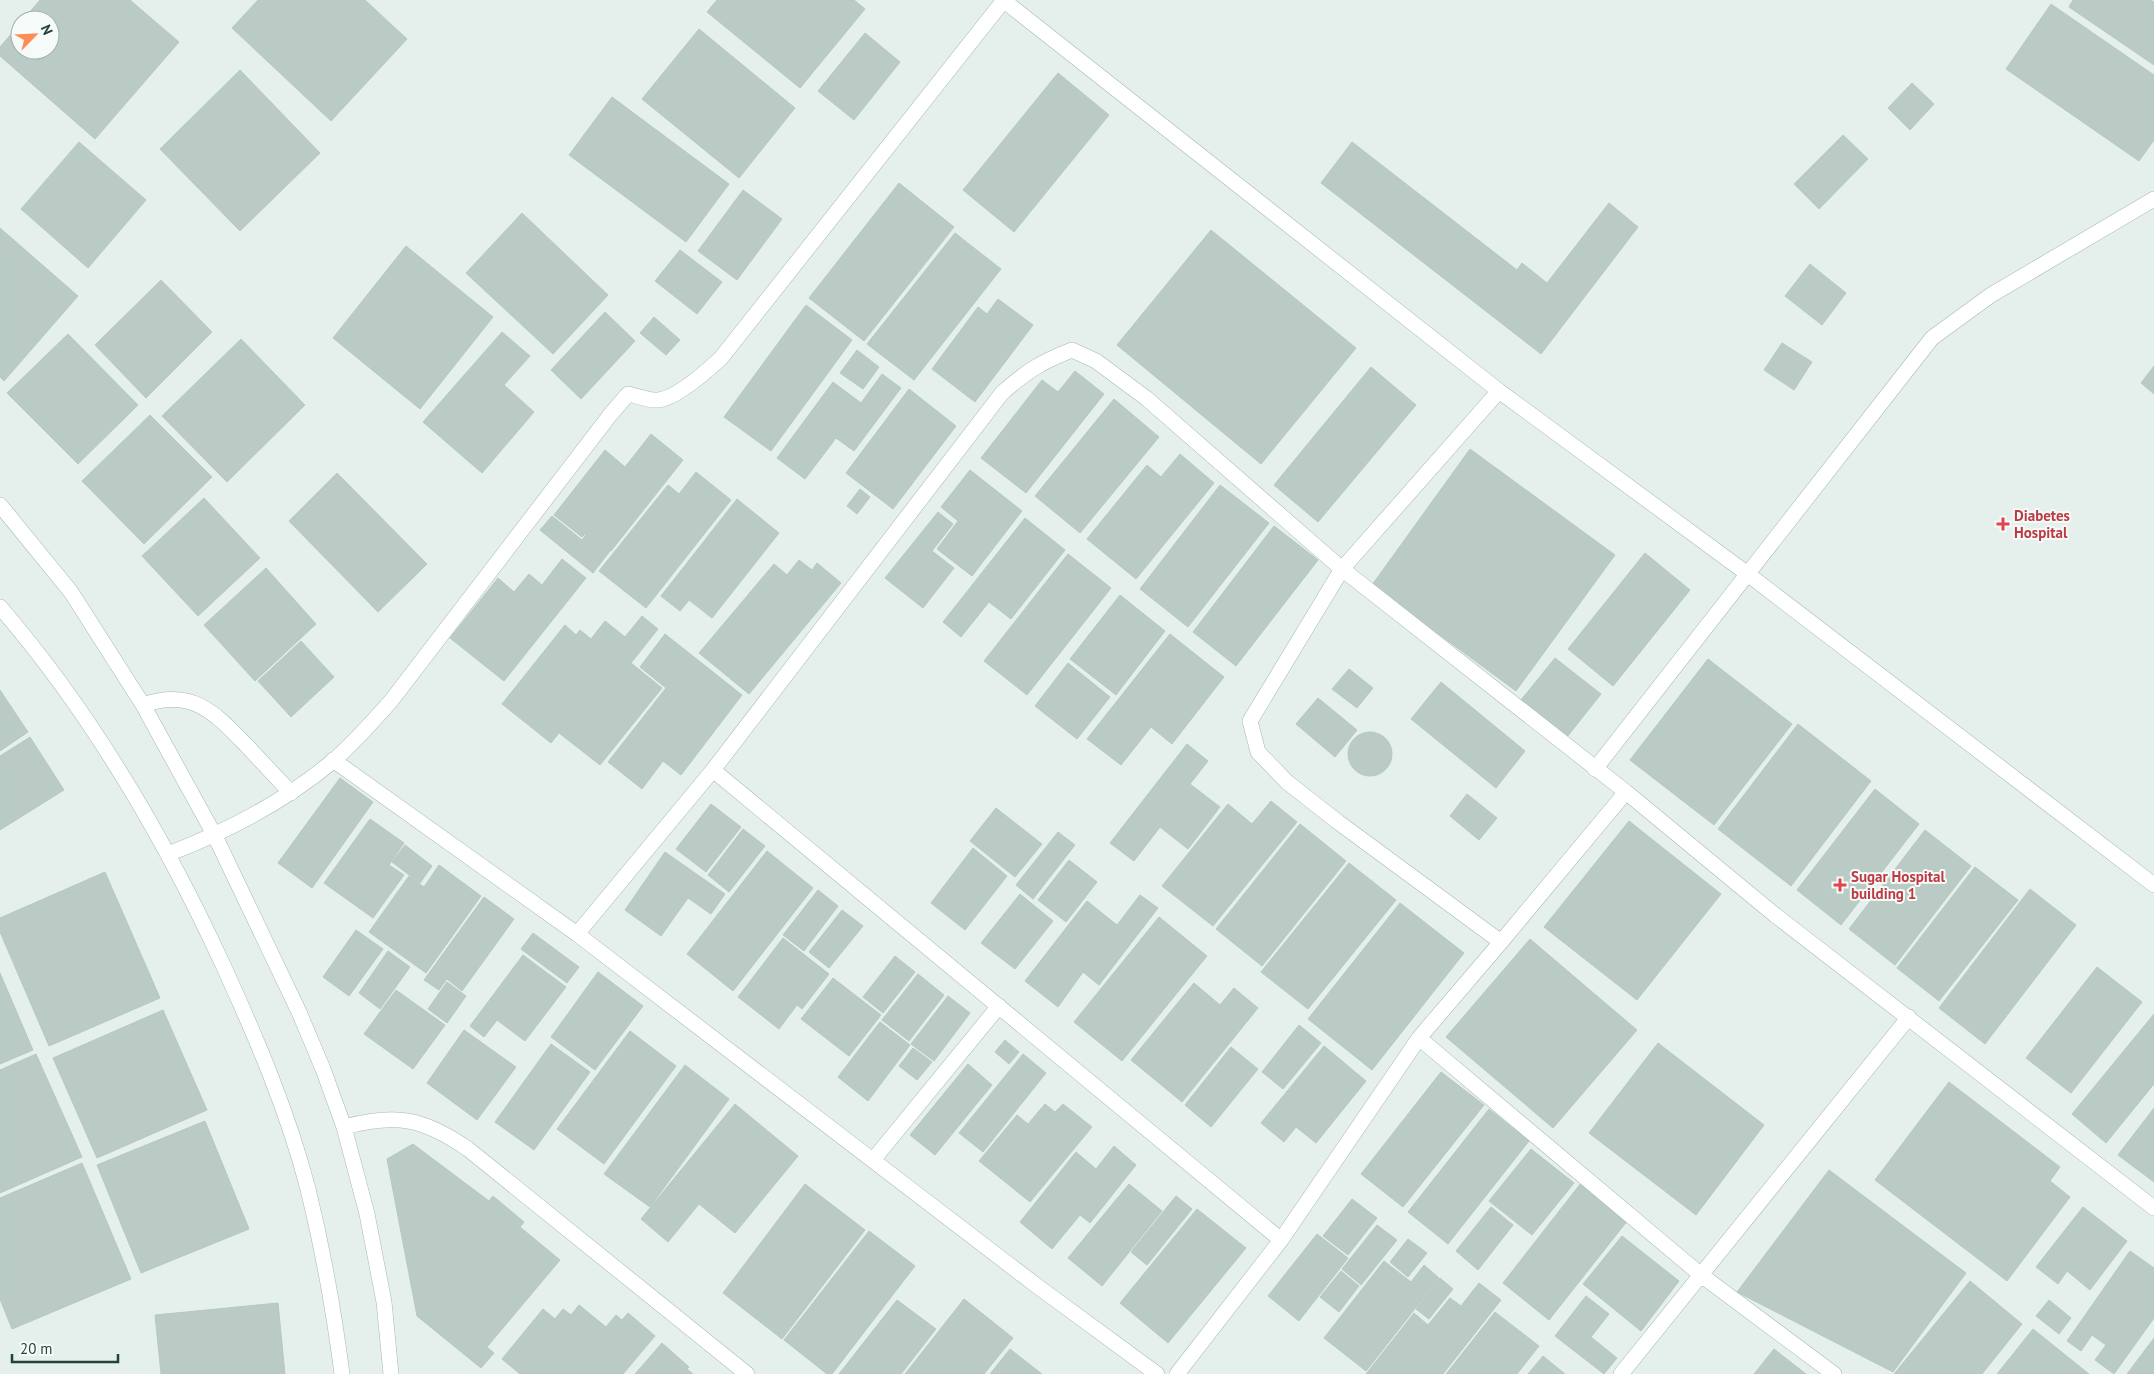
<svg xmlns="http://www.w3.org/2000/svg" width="2154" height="1374" font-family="'PT Sans',sans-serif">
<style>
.building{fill:#bacac5;stroke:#b6c9c3}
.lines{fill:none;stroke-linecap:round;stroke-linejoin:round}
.minor-casing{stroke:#a7b8b3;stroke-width:16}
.minor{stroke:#fff;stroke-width:15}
.health-dot{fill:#e0444e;stroke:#f6fbf9;stroke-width:2}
.labels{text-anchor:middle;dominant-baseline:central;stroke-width:4;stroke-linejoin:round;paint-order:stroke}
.health-label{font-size:15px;font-weight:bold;fill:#be3a42;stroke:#f6fbf9;text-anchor:start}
</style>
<rect width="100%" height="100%" fill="#e5efeb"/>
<path class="building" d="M40 0H130L179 42 95 139 0 56V47L20 24V50H50V20H23Z
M258 0H365L407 39 331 121 232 28Z
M717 0H854L865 9 800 88 707 12Z
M2073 0H2151L2154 2V65L2069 7Z
M2051 4 2154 75V140L2139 161 2006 69Z
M699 29 795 108 739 178 642 99Z
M865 33 900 62 854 120 818 91Z
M240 70 320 153 240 231 160 149Z
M1058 73 1109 115 1014 232 963 190Z
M1912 83 1934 104 1910 130 1888 108Z
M612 97 729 184 686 242 569 155Z
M1843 135 1868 159 1819 209 1794 184Z
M79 142 146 200 88 268 21 209Z
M1352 142 1517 270 1522 263 1547 283 1609 203 1638 227 1541 354 1321 183Z
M899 183 954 227 864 341 809 298Z
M743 190 782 219 737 280 698 251Z
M522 213 608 295 553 354 466 273Z
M0 228 78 296 4 381 0 377Z
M1211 230 1356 348 1261 464 1117 345Z
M955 233 1001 269 914 380 867 344Z
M406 246 493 317 420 409 333 338Z
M680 250 722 282 697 314 655 281Z
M1810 264 1846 293 1822 325 1785 296Z
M161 280 212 332 146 398 95 345Z
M998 299 1033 325 975 402 932 369 978 307 987 314Z
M806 305 852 340 771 451 724 417Z
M605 312 635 341 581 399 551 370Z
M654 317 680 340 666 355 640 333Z
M502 332 530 356 504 385 534 412 482 473 423 422Z
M68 334 138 405 78 464 7 393Z
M241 339 305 405 227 482 162 416Z
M1782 343 1812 362 1794 390 1764 370Z
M857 350 879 367 863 389 840 373Z
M2154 366V394L2141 383Z
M1371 367 1416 405 1318 522 1274 485Z
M1075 371 1104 394 1026 493 981 458 1042 380 1058 392Z
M882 374 901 388 854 451 836 438 805 479 777 458 833 382 861 403Z
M909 389 956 426 893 509 846 473Z
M1114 399 1159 437 1080 533 1035 496Z
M150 415 212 477 144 544 82 481Z
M651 434 683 460 611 551 587 532 582 537 554 515 605 450 625 467Z
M1470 449 1615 555 1516 691 1372 585Z
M1180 454 1214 483 1136 579 1087 539 1147 465 1161 477Z
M970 470 1022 511 972 576 937 549 958 521 941 507Z
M696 472 731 500 646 608 599 571 668 485 679 494Z
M337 473 427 564 378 612 289 521Z
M1220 485 1269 523 1188 627 1140 589Z
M860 489 870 497 857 514 847 506Z
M204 498 260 558 198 616 142 556Z
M737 499 779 533 712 618 689 600 680 611 661 596Z
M938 512 953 524 932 551 954 568 923 608 885 578Z
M552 516 582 540 587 533 610 551 593 573 540 530Z
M1025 518 1065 550 1011 619 989 602 961 637 943 622Z
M1274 526 1318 560 1236 666 1193 632Z
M1645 553 1690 590 1613 686 1568 649Z
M1068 554 1111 588 1027 695 984 661Z
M562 559 586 578 504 681 450 638 498 578 514 592 529 574 542 585Z
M799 560 812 570 817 563 841 583 749 694 699 653 774 564 787 575Z
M266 568 316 624 255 681 204 625Z
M1120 595 1165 631 1116 695 1070 659Z
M642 616 658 629 631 663 662 688 600 765 559 733 551 743 502 704 565 625 576 635 580 630 591 639 605 621 625 637Z
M665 634 742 695 681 775 663 761 642 789 608 762 666 688 640 667Z
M1170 634 1224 677 1172 744 1151 727 1121 765 1087 739Z
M301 641 334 677 291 717 258 681Z
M1555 658 1601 694 1567 737 1521 700Z
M1708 659 1792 724 1714 825 1630 760Z
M1068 663 1110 697 1077 739 1035 706Z
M1349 669 1373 688 1357 708 1332 689Z
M1441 682 1525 751 1496 788 1411 719Z
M0 690 28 732 0 751Z
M1318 698 1357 730 1335 757 1296 724Z
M1798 724 1871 781 1791 886 1718 829Z
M1348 754a22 22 0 1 1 44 0a22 22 0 1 1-44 0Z
M30 737 64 790 0 830V756Z
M1187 744 1208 761 1190 784 1220 807 1188 849 1160 827 1134 861 1110 843Z
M340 778 373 802 312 888 278 863Z
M1875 789 1919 824 1841 925 1797 890Z
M1467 794 1497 818 1479 840 1450 816Z
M1271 801 1297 822 1213 926 1162 886 1228 804 1252 824Z
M711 804 741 827 706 872 676 849Z
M996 808 1042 844 1015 877 970 841Z
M370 819 404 843 389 865 404 875 373 918 324 883Z
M1629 821 1721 894 1637 1000 1544 927Z
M1300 824 1346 861 1262 966 1216 929Z
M743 829 765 846 729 892 708 875Z
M1925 830 1971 866 1895 965 1849 929Z
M1058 832 1075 845 1033 899 1016 885Z
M405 845 432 866 420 883 392 862Z
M973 848 1007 876 965 930 931 903Z
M767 851 813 888 733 991 687 954Z
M665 852 725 894 711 914 688 898 661 936 625 910Z
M1069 860 1097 882 1066 922 1038 900Z
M1349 863 1396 900 1308 1009 1261 972Z
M439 865 481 896 426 973 369 932 409 876 424 887Z
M1975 867 2018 900 1939 1001 1897 968Z
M105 872 160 998 49 1046 0 932V918Z
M2030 889 2076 925 1985 1044 1939 1008Z
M818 890 838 906 804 951 783 935Z
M1020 894 1053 921 1015 969 981 943Z
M1140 895 1158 908 1099 985 1083 972 1058 1007 1025 981 1087 901 1117 925Z
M484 897 514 919 462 991 447 979 439 990 424 980Z
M1400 903 1464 953 1372 1070 1308 1019Z
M842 910 863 926 829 968 809 952Z
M1159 917 1207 956 1122 1061 1074 1022Z
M356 930 383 949 349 996 323 977Z
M533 933 579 967 567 983 521 949Z
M783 938 829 974 802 1009 797 1005 779 1029 738 997Z
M1530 939 1637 1030 1553 1128 1446 1037Z
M388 951 410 967 380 1009 359 993Z
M523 955 566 987 525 1041 497 1020 484 1037 470 1026Z
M895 956 915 972 883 1013 863 997Z
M2097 967 2142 1002 2071 1093 2026 1058Z
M598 972 643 1006 595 1070 551 1037Z
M0 973 33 1050 0 1064Z
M918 974 944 995 909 1041 882 1020Z
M833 978 881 1015 849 1056 801 1019Z
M447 982 466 996 447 1023 428 1009Z
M1194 983 1220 1005 1234 988 1258 1008 1182 1102 1131 1060Z
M396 990 445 1025 413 1069 364 1034Z
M948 996 970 1013 934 1061 911 1044Z
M163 1010 207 1110 97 1158 53 1058Z
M2154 1014V1084L2106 1143 2072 1114Z
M880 1022 910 1045 868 1101 838 1077Z
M1299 1025 1321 1043 1283 1089 1262 1072Z
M464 1030 516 1067 477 1120 427 1083Z
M630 1031 676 1066 604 1164 557 1129Z
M1005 1040 1019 1052 1009 1064 995 1052Z
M1658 1043 1764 1125 1696 1215 1589 1133Z
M551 1044 590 1072 534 1150 495 1122Z
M1324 1046 1366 1081 1316 1143 1296 1127 1284 1142 1261 1123Z
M1231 1047 1258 1069 1211 1127 1185 1105Z
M913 1048 932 1062 917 1080 899 1066Z
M36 1054 82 1157 0 1193V1070Z
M1023 1054 1046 1073 983 1152 959 1133Z
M968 1064 992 1085 935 1155 910 1135Z
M685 1065 729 1099 650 1207 604 1174Z
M1441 1072 1484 1105 1403 1207 1361 1174Z
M1949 1082 2060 1167 2050 1181 2070 1197 2007 1281 1875 1180Z
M735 1104 798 1156 735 1233 699 1204 668 1242 641 1219Z
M1045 1104 1055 1112 1063 1104 1092 1127 1030 1202 979 1161 1017 1115 1028 1124Z
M2154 1108V1182L2118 1155Z
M1489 1109 1529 1141 1448 1244 1408 1212Z
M205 1121 249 1229 141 1273 97 1165Z
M413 1144 489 1201 493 1196 524 1222 520 1227 560 1260 487 1347 494 1353 481 1368 417 1316 387 1159Z
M1114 1146 1136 1165 1090 1223 1080 1215 1052 1249 1020 1222 1076 1152 1096 1169Z
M1531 1149 1574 1183 1532 1235 1489 1201Z
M82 1163 131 1279 12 1329 0 1299V1198Z
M1829 1170 1966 1273 1893 1372 1737 1292Z
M1581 1183 1628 1220 1549 1320 1503 1283Z
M805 1184 865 1230 782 1339 723 1293Z
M1129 1184 1162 1211 1102 1286 1068 1258Z
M1176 1196 1192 1209 1147 1265 1131 1252Z
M1352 1199 1377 1218 1348 1255 1323 1236Z
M1491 1207 1513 1225 1478 1270 1456 1251Z
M2083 1207 2127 1241 2090 1290 2067 1271 2058 1284 2036 1267Z
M1197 1209 1246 1248 1168 1343 1120 1303Z
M1377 1225 1397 1240 1361 1285 1342 1269Z
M869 1231 915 1266 832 1374H827L784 1340Z
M1317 1234 1348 1258 1299 1321 1268 1296Z
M1622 1236 1679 1281 1641 1331 1583 1284Z
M1408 1239 1427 1253 1408 1277 1390 1262Z
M2130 1251 2154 1268V1318L2114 1374 2095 1360 2106 1345 2092 1335 2081 1351 2067 1341Z
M1384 1261 1411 1282 1424 1265 1439 1278 1366 1371 1324 1338Z
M1341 1271 1359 1286 1339 1312 1320 1297Z
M1440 1278 1453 1289 1429 1319 1416 1309Z
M1970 1281 2022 1324 1982 1374H1894Z
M1479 1283 1501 1300 1443 1374H1366L1414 1313 1428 1325 1450 1298 1461 1306Z
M1586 1296 1609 1314 1591 1337 1617 1358 1604 1374 1555 1336Z
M964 1299 1013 1338 984 1374H905Z
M897 1300 936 1329 901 1374H839Z
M2049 1300 2071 1318 2059 1334 2036 1316Z
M278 1303 285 1374H161L155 1315Z
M579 1305 606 1327 616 1315 622 1320 628 1313 655 1336 623 1374H520L502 1359 543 1309 555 1319 563 1309 571 1315Z
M1495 1312 1539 1346 1517 1374H1446Z
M2033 1329 2089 1374H1997Z
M2154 1338V1374H2127Z
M662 1343 689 1367 687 1369 693 1374H635Z
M1010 1349 1042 1374H990Z
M1774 1349 1806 1374H1754Z
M1543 1356 1565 1374H1528Z"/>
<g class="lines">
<defs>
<path id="minor" d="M1003 0 1499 391 1749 575 2154 885
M1499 391 1342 569 1250 721 1258 752 1287 782 1338 822 1501 942
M0 505 71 592 143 705 215 836 299 1012 323 1069 344 1127 367 1214 384 1302 391 1374
M0 607C92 714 164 837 223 965 256 1037 288 1112 308 1189 323 1250 334 1312 342 1374
M143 705C192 688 214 712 246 745 261 761 276 777 291 793
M333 760 577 934 1037 1286 1157 1374
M1595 769 1932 338 1991 295 2154 199
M713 770 1281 1240
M168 854C228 831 284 802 333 761 354 743 373 721 391 701L610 415 628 394C637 396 650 401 659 400 678 397 707 371 721 358L1004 0
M577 934 713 770 1002 393C1027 371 1041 362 1072 350L1096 361 1146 398 1342 569 1626 792 1775 915 2154 1208
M1419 1038 1701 1275 1834 1374
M344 1127C396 1113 423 1118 468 1149L747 1374
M873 1160 999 1006
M1177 1374 1281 1240 1419 1038 1501 942 1626 792
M1621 1374 1909 1017"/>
</defs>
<use href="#minor" class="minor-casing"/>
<use href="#minor" class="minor"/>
</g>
<g class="health-dot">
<path d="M2000.5 516.5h5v5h5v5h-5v5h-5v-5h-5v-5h5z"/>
<path d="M1837.5 877.5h5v5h5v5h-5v5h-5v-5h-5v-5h5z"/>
</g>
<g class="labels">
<g class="health-label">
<text x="2014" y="515">Diabetes<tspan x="2014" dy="17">Hospital</tspan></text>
<text x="1851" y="876">Sugar Hospital<tspan x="1851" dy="17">building 1</tspan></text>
</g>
</g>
<g transform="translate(35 35) rotate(66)"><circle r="24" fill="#f6fbf9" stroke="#a1b1ae"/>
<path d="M0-4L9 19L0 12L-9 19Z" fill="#fc8d55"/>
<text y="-8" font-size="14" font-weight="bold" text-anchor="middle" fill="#22433d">N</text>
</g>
<path d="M12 1354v8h106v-8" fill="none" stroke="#22433d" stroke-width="2.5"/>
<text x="20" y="1354" font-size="15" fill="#22433d" stroke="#f6fbf9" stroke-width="4" paint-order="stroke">20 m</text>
</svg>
